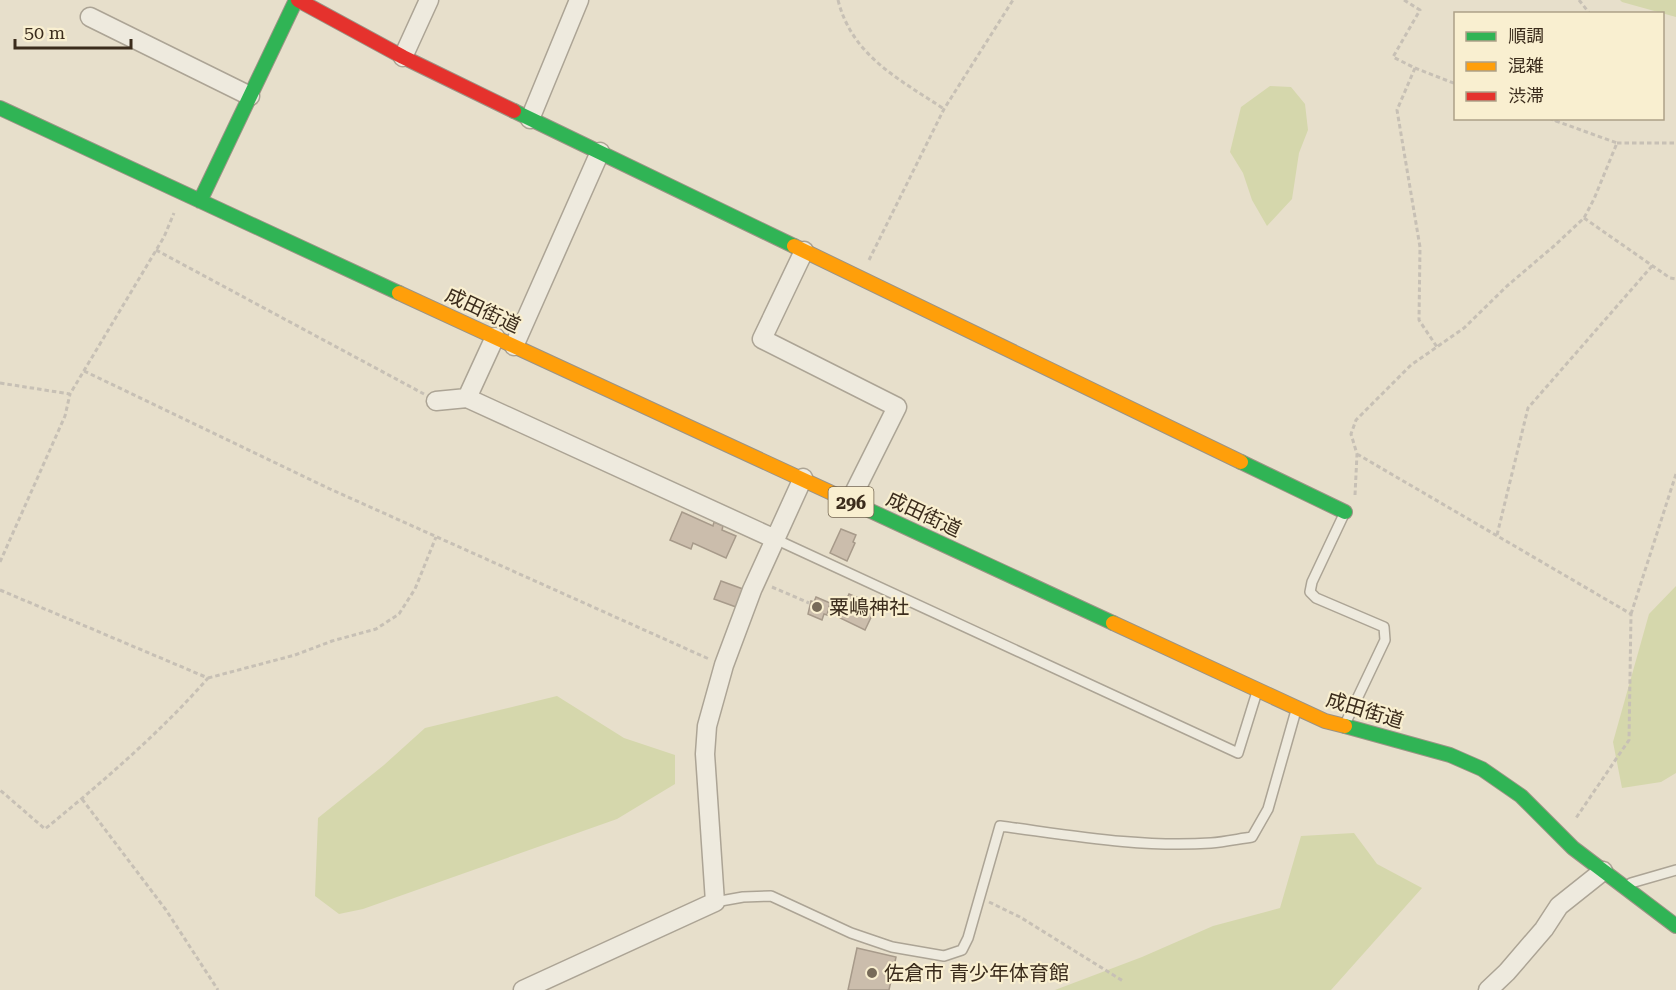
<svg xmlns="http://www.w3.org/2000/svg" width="1676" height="990" font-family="'Roboto Serif','Noto Sans JP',serif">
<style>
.green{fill:#d5d7ac}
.building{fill:#cbbdac;stroke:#a79a8a;stroke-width:1.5}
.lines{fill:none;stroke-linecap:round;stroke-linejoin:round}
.lane-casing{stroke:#aca495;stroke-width:12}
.street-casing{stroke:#aca495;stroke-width:21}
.fast-casing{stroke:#9b9385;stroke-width:16}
.slow-casing{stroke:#9b9385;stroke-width:16}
.jam-casing{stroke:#9b9385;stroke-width:16}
.path{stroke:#c7c0b5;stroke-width:3;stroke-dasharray:4.5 3;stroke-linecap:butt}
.lane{stroke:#eeeade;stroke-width:9}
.street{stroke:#eeeade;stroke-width:18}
.fast{stroke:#30b455;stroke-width:14}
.slow{stroke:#ff9f0a;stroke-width:14}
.jam{stroke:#e5322d;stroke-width:14}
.poi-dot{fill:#776b59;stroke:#f9efd0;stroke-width:2}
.labels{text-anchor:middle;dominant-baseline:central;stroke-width:4.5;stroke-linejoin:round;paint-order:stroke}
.shield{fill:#f9efd0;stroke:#746652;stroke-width:1.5}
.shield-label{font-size:18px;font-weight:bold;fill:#3b2c1c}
.street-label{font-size:20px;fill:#3b2c1c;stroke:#f9efd0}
.poi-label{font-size:20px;fill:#3b2c1c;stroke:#f9efd0;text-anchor:start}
</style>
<rect width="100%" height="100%" fill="#e7dfcb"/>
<path class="green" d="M1620 0H1676V17L1622 2Z
M1270 86 1291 87 1305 104 1308 130 1299 153 1292 199 1267 226 1252 200 1243 173 1230 152 1241 107Z
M1676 586V773L1661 782 1622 788 1613 742 1649 614Z
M557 696 624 738 675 755V784L617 819 363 909 339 914 315 896 318 818 384 765 425 728Z
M1354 833 1377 864 1422 888 1331 990H1055L1142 957 1213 926 1280 908 1301 836Z"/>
<path class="building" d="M682 512 713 526 714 522 723 526 722 530 736 536 726 558 693 543 691 549 670 540Z
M841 529 856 535 853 542 855 543 847 561 830 553Z
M721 581 743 589 736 607 714 599Z
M849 594 868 602 865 607 874 611 865 630 838 617Z
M816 597 830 603 827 615 824 614 822 620 808 614 811 601 814 602Z
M857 948 896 957 889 990H848Z"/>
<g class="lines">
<defs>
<path id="lane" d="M1345 512 1312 582 1310 592 1316 598 1384 627 1385 640 1347 720
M775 539 1238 753 1256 695
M1631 883 1676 870
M715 902 743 897 771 896 851 933 892 947 944 956 962 950 968 938 1000 826C1069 835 1140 848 1211 843 1224 842 1238 839 1252 837L1268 809 1295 714"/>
<path id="street" d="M90 17 250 96
M403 57 429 0
M530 119 579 0
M804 251 762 339 897 407 850 501
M514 346 600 152
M467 398 775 539
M436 401 467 398 495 337
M523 990 715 902 705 754 707 726 724 665 752 590 803 478
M1488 990 1507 972 1544 929 1559 906 1603 871"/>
<path id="fast" d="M0 108 399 293
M514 111 794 246
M200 201 296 0
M1241 462 1345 512
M860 506 1113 623
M1345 726 1450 755 1482 769 1521 796 1573 848 1676 926"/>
<path id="slow" d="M794 246 1241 462
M399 293 860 506
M1113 623 1325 721 1345 726"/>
<path id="jam" d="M298 0 403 57 514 111"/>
</defs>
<use href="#lane" class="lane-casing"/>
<use href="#street" class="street-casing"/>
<use href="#fast" class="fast-casing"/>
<use href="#slow" class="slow-casing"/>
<use href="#jam" class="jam-casing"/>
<path class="path" d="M838 0C852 56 899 79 944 109
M1404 0 1420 10 1393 57 1415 68 1456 84
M1579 0 1590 14
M1415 68 1397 110 1420 247 1419 320 1437 347
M1549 118 1556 121
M1617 143H1676
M1584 218 1670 278 1676 279
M156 250 424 394
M869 260 944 109 1013 0
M84 371 330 489 709 659
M0 383 70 394 164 237 174 213
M1357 454 1631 614 1629 740 1576 818
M1355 495 1357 454 1351 434 1356 420 1411 365 1464 328 1507 286 1554 246 1584 218 1594 199 1617 143 1556 121 1557 118
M1497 535 1528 408 1652 266
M0 562 65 416 70 394
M772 587 809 603
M0 590 208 678C161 732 100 784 45 829L0 790
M1631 614 1676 474
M208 678 295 655 332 641 376 629 399 614 415 589 436 537
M82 799 166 910 218 990
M989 902 1020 917 1123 981"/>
<use href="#lane" class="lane"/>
<use href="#street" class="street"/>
<use href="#fast" class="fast"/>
<use href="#slow" class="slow"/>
<use href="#jam" class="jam"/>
</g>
<g class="poi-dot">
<circle cx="817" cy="607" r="6"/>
<circle cx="872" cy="973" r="6"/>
</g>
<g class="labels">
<rect class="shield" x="828.5" y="487" width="45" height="30" rx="4.5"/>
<g class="shield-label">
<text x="851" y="502">296</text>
</g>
<g class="street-label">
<text transform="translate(483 310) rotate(25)">成田街道</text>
<text transform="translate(924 514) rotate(25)">成田街道</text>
<text transform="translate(1365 710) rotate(17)">成田街道</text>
</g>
<g class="poi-label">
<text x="829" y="607">粟嶋神社</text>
<text x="884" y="973">佐倉市 青少年体育館</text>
</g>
</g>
<rect x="1454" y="12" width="210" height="108" fill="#f9efd0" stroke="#ada188" stroke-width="1.5"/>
<rect x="1466" y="32" width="30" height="9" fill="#30b455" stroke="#ada188" stroke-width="1.5"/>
<text x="1508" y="42" font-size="18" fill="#3b2c1c">順調</text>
<rect x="1466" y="62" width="30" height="9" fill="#ff9f0a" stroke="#ada188" stroke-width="1.5"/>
<text x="1508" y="72" font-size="18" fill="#3b2c1c">混雑</text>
<rect x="1466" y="92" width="30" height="9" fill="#e5322d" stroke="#ada188" stroke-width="1.5"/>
<text x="1508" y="102" font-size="18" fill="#3b2c1c">渋滞</text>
<path d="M15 39v9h116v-9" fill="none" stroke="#3b2c1c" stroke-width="3"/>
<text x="24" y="39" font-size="18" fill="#3b2c1c" stroke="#f9efd0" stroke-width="4.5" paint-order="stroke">50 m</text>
</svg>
